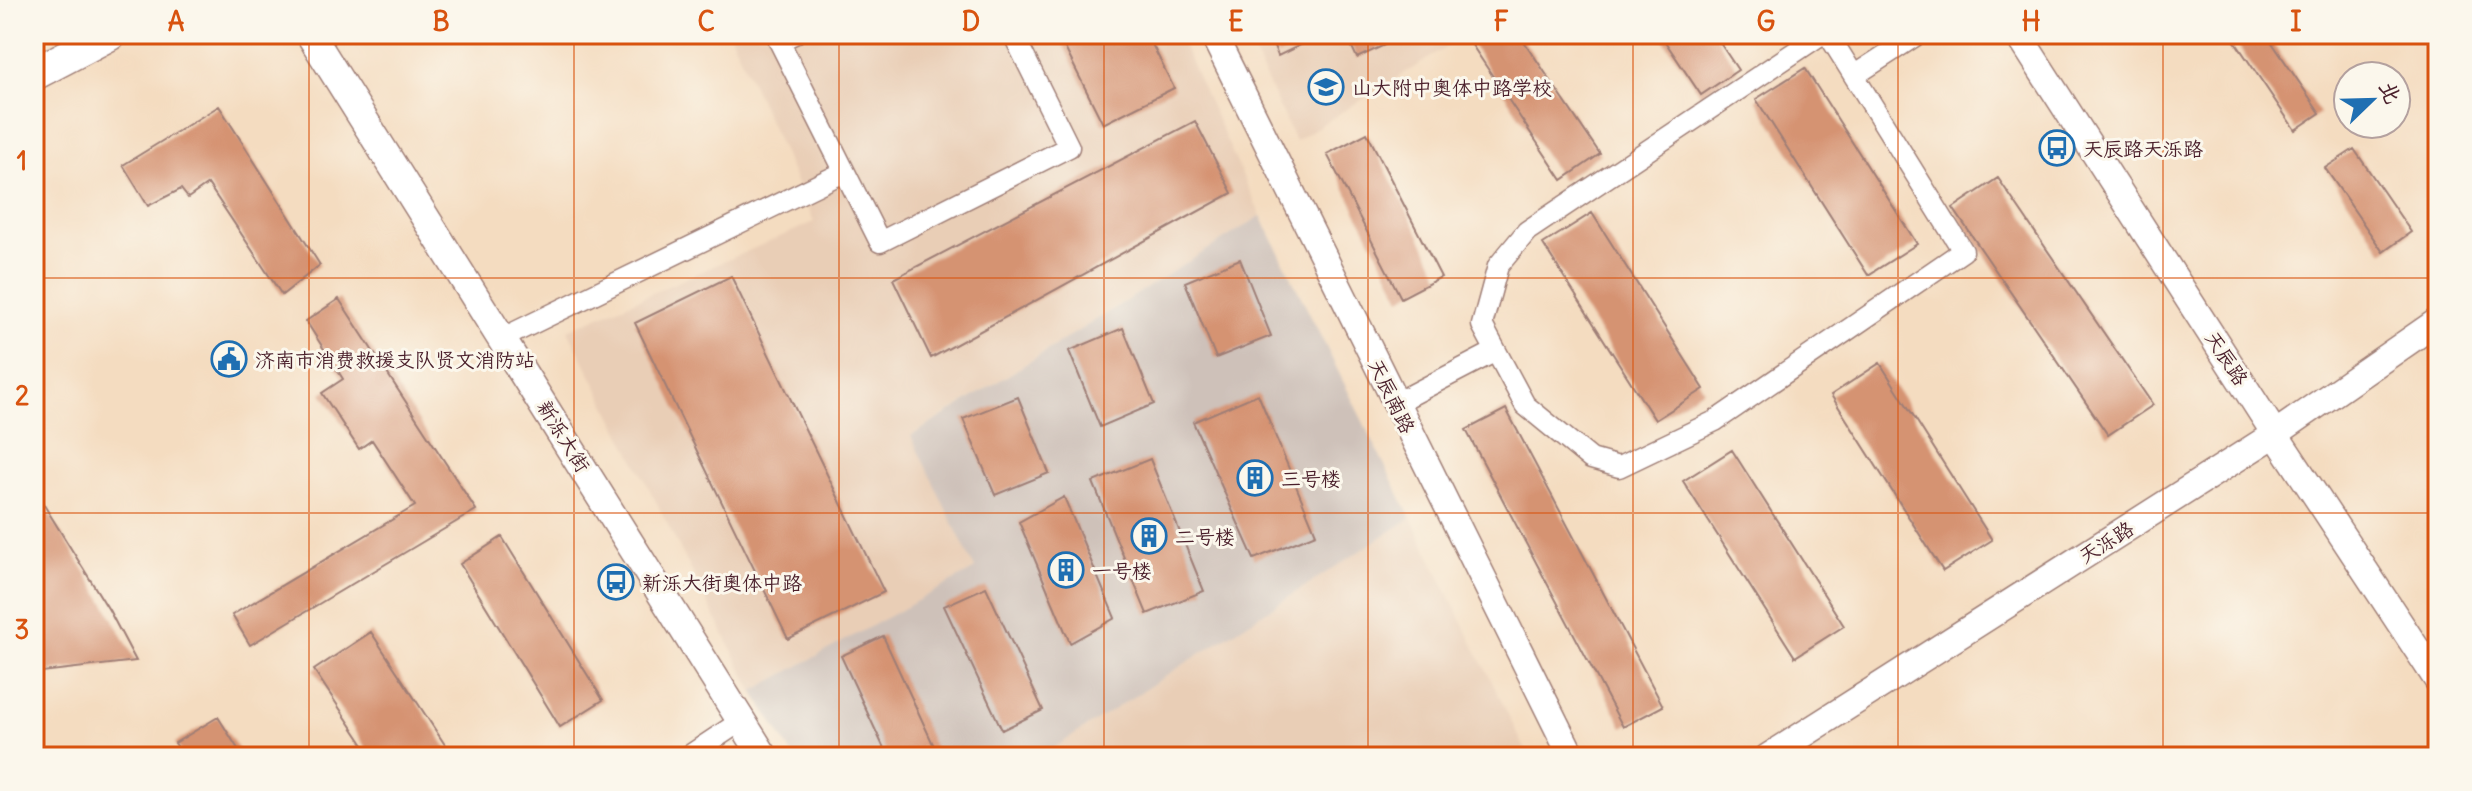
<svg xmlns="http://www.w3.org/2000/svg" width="2472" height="791" font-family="Delius,'LXGW WenKai TC',sans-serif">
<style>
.built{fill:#e9ceb6}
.industrial{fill:#cec1b9}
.building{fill:#d59372}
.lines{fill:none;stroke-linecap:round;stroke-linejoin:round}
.minor-casing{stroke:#9f7e76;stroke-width:23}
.tertiary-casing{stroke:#9f7e76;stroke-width:29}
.secondary-casing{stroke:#9f7e76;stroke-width:31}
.primary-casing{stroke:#9f7e76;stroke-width:35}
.minor{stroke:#fff;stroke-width:20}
.tertiary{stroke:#fff;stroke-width:26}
.secondary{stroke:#fff;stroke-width:28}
.primary{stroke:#fff;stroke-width:32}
.grid{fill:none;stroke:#d8530f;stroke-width:2;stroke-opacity:0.55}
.labels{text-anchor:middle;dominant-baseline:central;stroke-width:6;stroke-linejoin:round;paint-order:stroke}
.poi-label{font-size:20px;fill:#4a1f2b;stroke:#fbf7ec;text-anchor:start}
.street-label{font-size:20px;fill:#4a1f2b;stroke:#fbf7ec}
.neatline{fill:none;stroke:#d8530f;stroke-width:3}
.grid-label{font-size:26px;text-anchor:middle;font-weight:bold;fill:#d8530f}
</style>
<rect width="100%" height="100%" fill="#fbf7ec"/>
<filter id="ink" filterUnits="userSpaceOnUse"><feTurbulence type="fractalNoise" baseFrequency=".0125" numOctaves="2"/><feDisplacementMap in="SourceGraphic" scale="16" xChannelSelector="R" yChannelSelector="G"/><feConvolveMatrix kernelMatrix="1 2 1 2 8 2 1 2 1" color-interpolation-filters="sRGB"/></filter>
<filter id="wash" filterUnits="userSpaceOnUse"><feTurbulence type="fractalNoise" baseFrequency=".006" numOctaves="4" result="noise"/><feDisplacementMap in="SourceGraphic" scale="32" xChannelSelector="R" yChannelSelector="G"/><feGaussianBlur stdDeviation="1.8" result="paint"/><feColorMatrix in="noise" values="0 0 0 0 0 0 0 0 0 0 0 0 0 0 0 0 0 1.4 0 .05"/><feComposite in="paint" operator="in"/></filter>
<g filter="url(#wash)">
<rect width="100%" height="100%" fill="#f4dcc0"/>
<path class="built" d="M730 34H1178L1261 216 913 434 975 569 753 691 568 330 814 222Z
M1245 34H1468L1295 141Z
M1411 518 1529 757H1040Z"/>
<path class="industrial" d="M1261 216 1411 518 1040 757H794L753 691 975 569 911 436Z"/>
<g id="blocks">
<path class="building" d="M1058 34H1147L1174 88 1103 124Z
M1269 34H1323L1278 56Z
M1346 34H1408L1357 58Z
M1489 34H1519L1600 154 1562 180 1472 45Z
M1660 34H1714L1738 70 1701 95Z
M2230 34H2266L2320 113 2295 130Z
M1805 68 1917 244 1868 275 1756 99Z
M219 106 320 265 282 295 208 184 188 198 181 189 148 206 123 165Z
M1195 121 1232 193 931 358 893 279Z
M1367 133 1441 277 1401 298 1327 154Z
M2354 149 2411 232 2383 252 2325 168Z
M1998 178 2153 405 2108 435 1953 208Z
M1592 213 1704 389 1655 420 1543 244Z
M1240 259 1271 336 1216 358 1185 282Z
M731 276 884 592 788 639 635 323Z
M339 299 476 510 250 645 232 615 415 506 372 440 359 449 322 393 343 379 306 321Z
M1123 328 1154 404 1100 427 1069 351Z
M1880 363 1992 540 1943 571 1831 395Z
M1258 394 1316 534 1254 559 1193 422Z
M1018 397 1049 473 995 495 963 419Z
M1506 409 1663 706 1623 727 1466 430Z
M1732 450 1844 626 1795 657 1683 481Z
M1150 459 1204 591 1147 614 1093 482Z
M34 489 109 610 136 661 34 673Z
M1064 497 1115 618 1070 643 1019 522Z
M502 537 603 700 560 727 460 564Z
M986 587 1043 710 1002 730 944 606Z
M371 632 453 757H372L314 670Z
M883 636 939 757H888L841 656Z
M218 717 243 757H184L175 743Z"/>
</g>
</g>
<g filter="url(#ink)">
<use href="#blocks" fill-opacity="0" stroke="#9f7e76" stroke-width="2"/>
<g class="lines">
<defs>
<path id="minor" d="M794 34 779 41 880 242 1069 147 1013 34
M1822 34 1527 231 1498 266 1482 325 1525 405 1591 459 1619 467 1715 421 1963 251 1828 34
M1855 75 1918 34
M503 338 844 172
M1396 403 1494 352
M687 757 741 721"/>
<path id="tertiary" d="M1213 34 1572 757
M2018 34 2275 434 2438 681
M1768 757 2275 434 2438 321"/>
<path id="secondary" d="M310 34 764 757"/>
<path id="primary" d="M34 74 110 34"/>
</defs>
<use href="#minor" class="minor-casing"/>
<use href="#tertiary" class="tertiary-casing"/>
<use href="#secondary" class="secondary-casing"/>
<use href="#primary" class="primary-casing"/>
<use href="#minor" class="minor"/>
<use href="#tertiary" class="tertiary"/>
<use href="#secondary" class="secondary"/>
<use href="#primary" class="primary"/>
</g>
</g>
<path class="grid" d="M309 34V757M574 34V757M839 34V757M1104 34V757M1368 34V757M1633 34V757M1898 34V757M2163 34V757M34 278H2438M34 513H2438"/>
<defs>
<symbol id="school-ring" viewBox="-11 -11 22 22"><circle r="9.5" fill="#fbf7ec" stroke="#1f6fb2" stroke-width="1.5"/><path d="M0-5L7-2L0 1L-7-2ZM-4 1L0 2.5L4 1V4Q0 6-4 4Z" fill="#1f6fb2"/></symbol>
<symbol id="bus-ring" viewBox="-11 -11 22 22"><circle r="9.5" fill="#fbf7ec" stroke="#1f6fb2" stroke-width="1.5"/><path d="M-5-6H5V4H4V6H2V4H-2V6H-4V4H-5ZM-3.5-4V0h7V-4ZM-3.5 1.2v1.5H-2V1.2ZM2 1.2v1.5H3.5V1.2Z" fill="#1f6fb2"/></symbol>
<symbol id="civic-ring" viewBox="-11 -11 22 22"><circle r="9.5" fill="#fbf7ec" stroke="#1f6fb2" stroke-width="1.5"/><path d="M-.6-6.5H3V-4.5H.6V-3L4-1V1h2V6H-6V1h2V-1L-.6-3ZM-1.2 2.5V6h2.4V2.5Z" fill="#1f6fb2"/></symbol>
<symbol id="building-ring" viewBox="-11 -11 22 22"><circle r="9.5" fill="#fbf7ec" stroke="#1f6fb2" stroke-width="1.5"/><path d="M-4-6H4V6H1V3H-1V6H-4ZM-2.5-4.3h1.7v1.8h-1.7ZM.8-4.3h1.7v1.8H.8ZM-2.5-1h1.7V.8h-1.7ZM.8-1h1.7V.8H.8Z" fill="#1f6fb2"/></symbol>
</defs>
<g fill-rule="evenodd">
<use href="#school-ring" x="1306" y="67" width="40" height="40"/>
<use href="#bus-ring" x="2037" y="128" width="40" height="40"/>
<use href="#civic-ring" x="209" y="339" width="40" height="40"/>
<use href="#building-ring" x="1235" y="458" width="40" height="40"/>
<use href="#building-ring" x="1129" y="516" width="40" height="40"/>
<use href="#building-ring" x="1046" y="550" width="40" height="40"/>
<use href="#bus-ring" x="596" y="562" width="40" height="40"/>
</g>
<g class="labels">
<g class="poi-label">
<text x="1352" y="87">山大附中奥体中路学校</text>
<text x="2083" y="148">天辰路天泺路</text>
<text x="255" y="359">济南市消费救援支队贤文消防站</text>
<text x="1281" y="478">三号楼</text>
<text x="1175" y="536">二号楼</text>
<text x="1092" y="570">一号楼</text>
<text x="642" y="582">新泺大街奥体中路</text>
</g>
<g class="street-label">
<text transform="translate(2227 358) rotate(57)">天辰路</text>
<text transform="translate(1392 396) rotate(64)">天辰南路</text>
<text transform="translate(564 436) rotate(58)">新泺大街</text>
<text transform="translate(2106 542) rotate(-32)">天泺路</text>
</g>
</g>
<rect width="2472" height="791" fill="none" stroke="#fbf7ec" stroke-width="88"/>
<g transform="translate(2372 100) rotate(67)"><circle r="38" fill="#fbf7ec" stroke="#b4a19f" stroke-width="2"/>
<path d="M0-6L14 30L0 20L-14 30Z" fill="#1f6fb2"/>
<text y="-12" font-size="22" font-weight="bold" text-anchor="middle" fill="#4a1f2b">北</text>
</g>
<rect x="44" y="44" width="2384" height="703" class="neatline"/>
<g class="grid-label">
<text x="176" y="31">A</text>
<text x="441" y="31">B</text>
<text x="706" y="31">C</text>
<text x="971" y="31">D</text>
<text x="1236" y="31">E</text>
<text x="1501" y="31">F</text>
<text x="1766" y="31">G</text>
<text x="2031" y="31">H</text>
<text x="2296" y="31">I</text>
<text x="22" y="170">1</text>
<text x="22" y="405">2</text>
<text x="22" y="639">3</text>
</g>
</svg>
